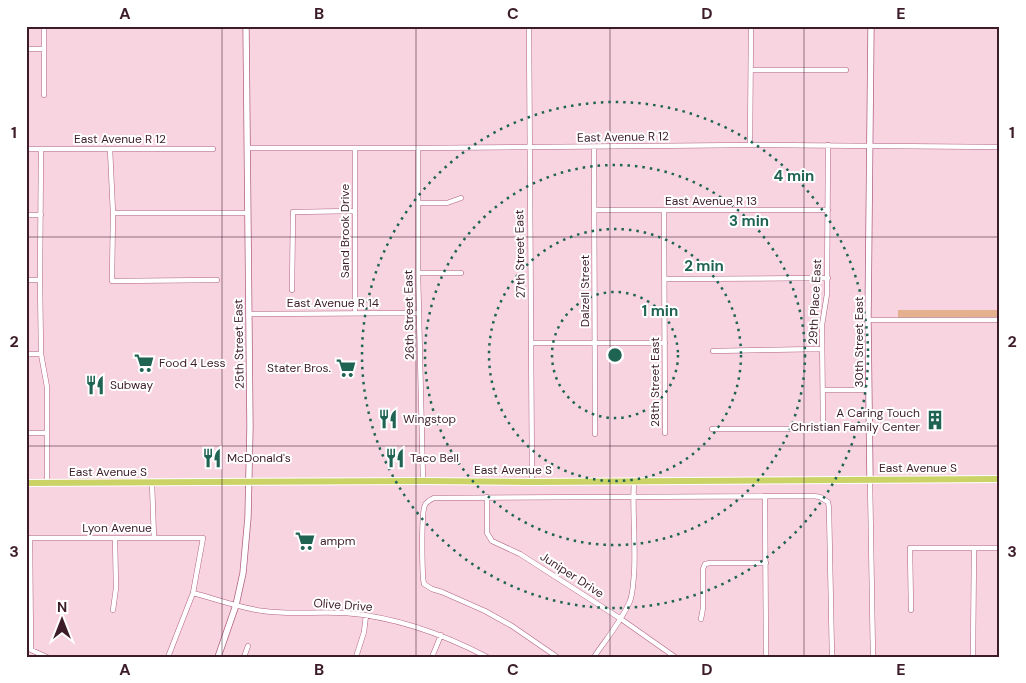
<svg xmlns="http://www.w3.org/2000/svg" width="1026" height="683" font-family="'DM Sans',sans-serif">
<style>
.green{fill:#e5b08d}
.lines{fill:none;stroke-linecap:round;stroke-linejoin:round}
.street-casing{stroke:#b16183;stroke-width:5.5}
.secondary-casing{stroke:#b16183;stroke-width:7}
.primary-casing{stroke:#fff;stroke-width:8}
.street{stroke:#fff;stroke-width:4.5}
.secondary{stroke:#fff;stroke-width:5.5}
.primary{stroke:#cbd367;stroke-width:6}
.grid{fill:none;stroke:#3d1c2a;stroke-width:1;stroke-opacity:0.55}
.ring{fill:none;stroke:#1f6353;stroke-width:2.5;stroke-dasharray:2.5 5}
.labels{text-anchor:middle;dominant-baseline:central;stroke-width:4;stroke-linejoin:round;paint-order:stroke}
.street-label{font-size:12px;fill:#3d1c2a;stroke:#fff}
.poi-label{font-size:12px;fill:#3d1c2a;stroke:#fff;text-anchor:start}
.centre{fill:#1f6353;stroke:#fff;stroke-width:2.5}
.ring-label{font-size:15px;text-anchor:middle;font-weight:bold;fill:#1f6353;stroke:#fff;stroke-width:4;stroke-linejoin:round;paint-order:stroke}
.neatline{fill:none;stroke:#3d1c2a;stroke-width:2}
.grid-label{font-size:16px;text-anchor:middle;font-weight:bold;fill:#3d1c2a}
</style>
<rect width="100%" height="100%" fill="#f8d4e1"/>
<path class="green" d="M898 310H1000V317L898 318Z"/>
<g class="lines">
<defs>
<path id="street" d="M44 26V95
M529 26 532 482
M26 49H44
M751 70H846
M750 145 751 26
M594 147 595 434
M247 148H418L750 145 1000 147
M418 148V273L423 481
M26 149H213
M41 149 40 280 41 354 47 387V483
M110 149 113 213 112 281 217 280
M355 149V313
M418 203H447L461 198
M595 210H828
M664 211 665 433
M113 213H248
M26 215H41
M418 273H461
M665 279 828 278
M26 280H40
M292 290 293 212 354 211
M249 314 418 313
M868 320H1000
M531 343H665
M713 351 822 349
M26 354H41
M823 390H869
M712 429H823L822 325 827 294 828 145
M26 433H46
M870 480 873 657
M152 483 154 538
M765 496 766 657
M487 497V533L492 541 520 554 621 619 675 657
M193 593C216 599 239 608 263 611 290 615 318 611 346 613 396 617 443 634 487 657
M113 610 116 588 115 538
M911 610 910 548H1000
M701 619 703 608V569L705 564 710 563H766
M47 657 31 650 30 538H203L193 593 168 657
M244 657 248 646
M356 657 364 632 366 615
M432 657 441 635
M557 657 512 626 485 611 442 592 432 589 424 584C422 576 421 512 425 505 427 501 430 500 434 498L814 496 820 497 828 502 829 508 832 657
M594 657C606 639 621 622 630 601 633 593 633 583 634 575 636 543 632 512 634 481
M973 657 974 548"/>
<path id="secondary" d="M870 480 868 320 871 26
M218 657 236 605 243 573 248 517 250 427 246 26"/>
<path id="primary" d="M26 483 423 481 532 482 1000 479"/>
</defs>
<use href="#street" class="street-casing"/>
<use href="#secondary" class="secondary-casing"/>
<use href="#primary" class="primary-casing"/>
<use href="#street" class="street"/>
<use href="#secondary" class="secondary"/>
<use href="#primary" class="primary"/>
</g>
<path class="grid" d="M222 26V657M416 26V657M610 26V657M804 26V657M26 237H1000M26 446H1000"/>
<g class="ring">
<circle cx="615" cy="355" r="63"/>
<circle cx="615" cy="355" r="126"/>
<circle cx="615" cy="355" r="190"/>
<circle cx="615" cy="355" r="253"/>
</g>
<defs>
<symbol id="supermarket-bare" viewBox="-9 -9 18 18"><path d="M-6-5.5h2.5l.6 2H6L4.5 2H-2.5L-4.4-4H-6ZM-1.5 3.2a1.3 1.3 0 1 0 .1 0ZM3 3.2a1.3 1.3 0 1 0 .1 0Z" fill="#1f6353" stroke="#fff" stroke-width="2.5" paint-order="stroke"/></symbol>
<symbol id="restaurant-bare" viewBox="-9 -9 18 18"><path d="M-5-6h1v4h1v-4h1v4h1v-4h1v5L-1.5 .5V6h-2V.5L-5-1ZM5-6V6H3V1.5H1.5Q1.5-4 5-6Z" fill="#1f6353" stroke="#fff" stroke-width="2.5" paint-order="stroke"/></symbol>
<symbol id="building-bare" viewBox="-9 -9 18 18"><path d="M-4-6H4V6H1V3H-1V6H-4ZM-2.5-4.3h1.7v1.8h-1.7ZM.8-4.3h1.7v1.8H.8ZM-2.5-1h1.7V.8h-1.7ZM.8-1h1.7V.8H.8Z" fill="#1f6353" stroke="#fff" stroke-width="2.5" paint-order="stroke"/></symbol>
</defs>
<g fill-rule="evenodd">
<use href="#supermarket-bare" x="130" y="349" width="28" height="28"/>
<use href="#supermarket-bare" x="332" y="354" width="28" height="28"/>
<use href="#restaurant-bare" x="81" y="371" width="28" height="28"/>
<use href="#restaurant-bare" x="374" y="405" width="28" height="28"/>
<use href="#building-bare" x="921" y="406" width="28" height="28"/>
<use href="#restaurant-bare" x="198" y="444" width="28" height="28"/>
<use href="#restaurant-bare" x="381" y="444" width="28" height="28"/>
<use href="#supermarket-bare" x="291" y="527" width="28" height="28"/>
</g>
<g class="labels">
<g class="street-label">
<text transform="translate(623 137) rotate(-1)">East Avenue R 12</text>
<text x="120" y="139">East Avenue R 12</text>
<text x="711" y="201">East Avenue R 13</text>
<text transform="translate(345 231) rotate(-90)">Sand Brook Drive</text>
<text transform="translate(520 254) rotate(-91)">27th Street East</text>
<text transform="translate(585 291) rotate(-90)">Dalzell Street</text>
<text transform="translate(815 302) rotate(-87)">29th Place East</text>
<text x="333" y="303">East Avenue R 14</text>
<text transform="translate(409 315) rotate(-91)">26th Street East</text>
<text transform="translate(859 342) rotate(-90)">30th Street East</text>
<text transform="translate(239 344) rotate(-91)">25th Street East</text>
<text transform="translate(655 382) rotate(-90)">28th Street East</text>
<text x="918" y="468">East Avenue S</text>
<text x="513" y="470">East Avenue S</text>
<text x="108" y="472">East Avenue S</text>
<text x="117" y="528">Lyon Avenue</text>
<text transform="translate(572 575) rotate(33)">Juniper Drive</text>
<text transform="translate(343 605) rotate(4)">Olive Drive</text>
</g>
<g class="poi-label">
<text x="159" y="363">Food 4 Less</text>
<text x="331" y="368" text-anchor="end">Stater Bros.</text>
<text x="110" y="385">Subway</text>
<text x="920" y="413" text-anchor="end">A Caring Touch<tspan x="920" dy="14">Christian Family Center</tspan></text>
<text x="403" y="419">Wingstop</text>
<text x="227" y="458">McDonald's</text>
<text x="410" y="458">Taco Bell</text>
<text x="320" y="541">ampm</text>
</g>
</g>
<circle cx="615" cy="355" r="8" class="centre"/>
<g class="ring-label">
<text x="794" y="181">4 min</text>
<text x="749" y="226">3 min</text>
<text x="704" y="271">2 min</text>
<text x="660" y="316">1 min</text>
</g>
<rect width="1026" height="683" fill="none" stroke="#ffffff" stroke-width="55"/>
<g transform="translate(62 620)" stroke="#ffffff" stroke-width="4" paint-order="stroke">
<path d="M0-4L9 19L0 12L-9 19Z" fill="#3d1c2a"/>
<text y="-8" font-size="14" font-weight="bold" text-anchor="middle" fill="#3d1c2a">N</text>
</g>
<rect x="28" y="28" width="970" height="628" class="neatline"/>
<g class="grid-label">
<text x="125" y="19">A</text>
<text x="319" y="19">B</text>
<text x="513" y="19">C</text>
<text x="707" y="19">D</text>
<text x="901" y="19">E</text>
<text x="14" y="138">1</text>
<text x="1012" y="138">1</text>
<text x="14" y="347">2</text>
<text x="1012" y="347">2</text>
<text x="14" y="557">3</text>
<text x="1012" y="557">3</text>
<text x="125" y="675">A</text>
<text x="319" y="675">B</text>
<text x="513" y="675">C</text>
<text x="707" y="675">D</text>
<text x="901" y="675">E</text>
</g>
</svg>
